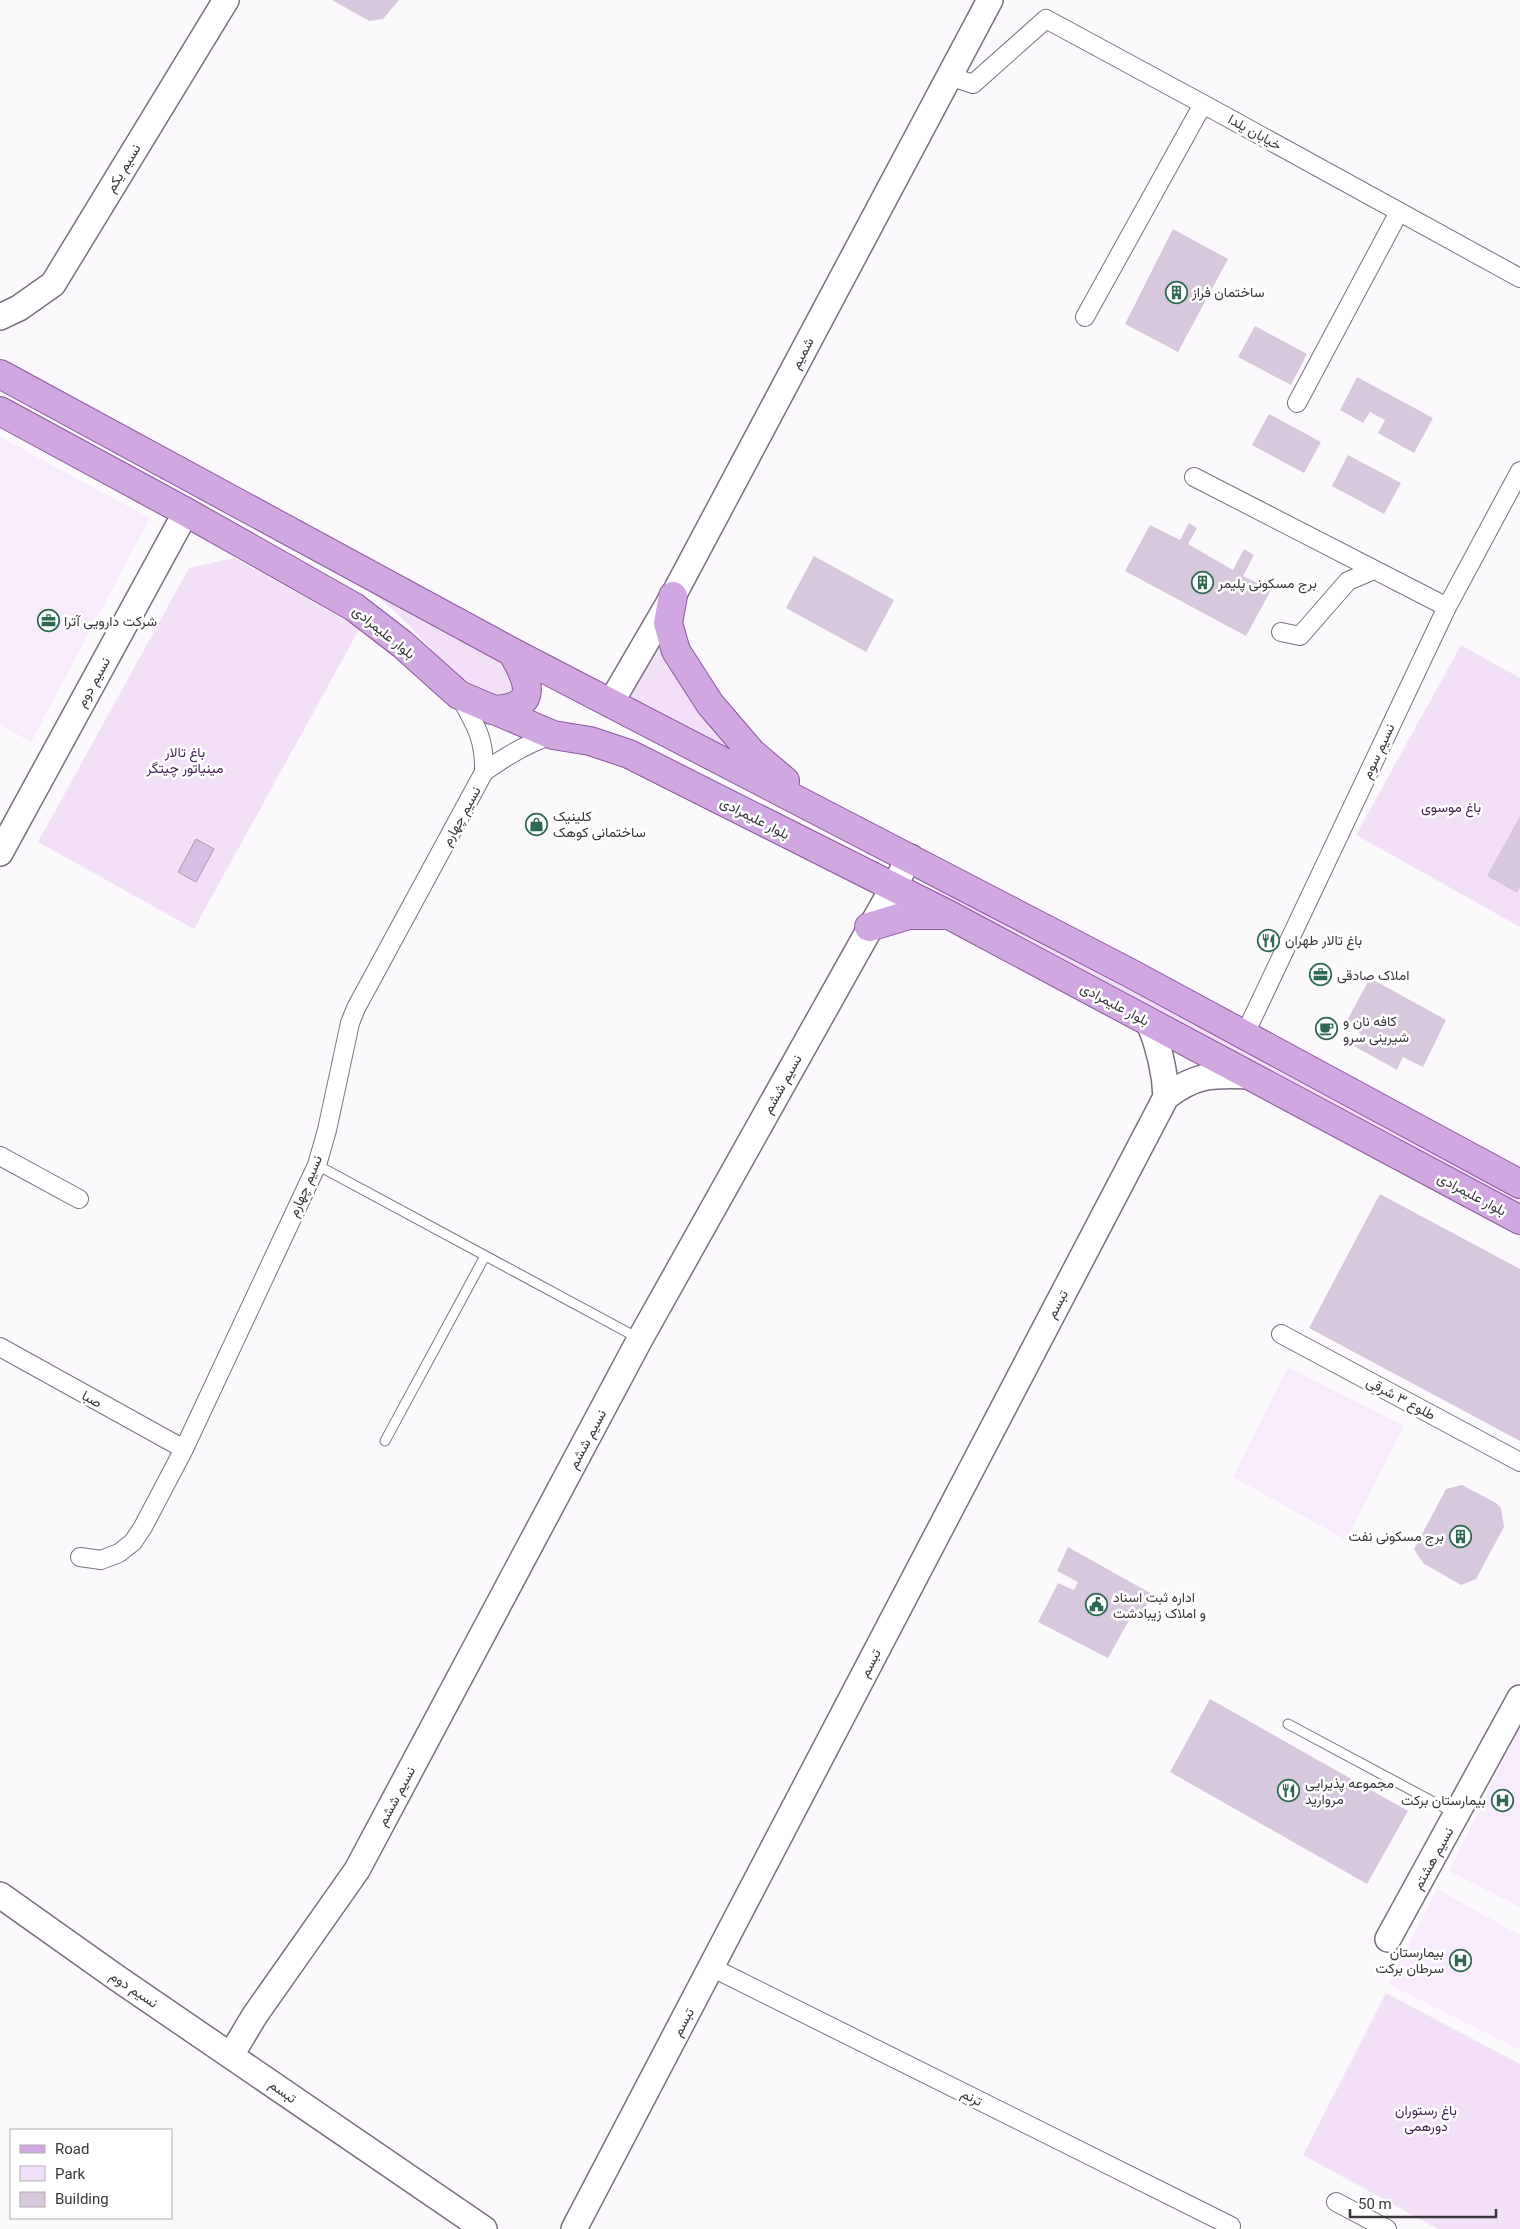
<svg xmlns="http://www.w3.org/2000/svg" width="1520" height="2229" font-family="Roboto,Vazirmatn,sans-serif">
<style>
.built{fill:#f7ebfc}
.green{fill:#f2e0f9}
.water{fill:#d9bee4;stroke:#aa95b2}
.building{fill:#d7c8dd}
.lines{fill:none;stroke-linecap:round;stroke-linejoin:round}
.lane-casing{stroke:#7b6e81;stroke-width:11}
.street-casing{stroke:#7b6e81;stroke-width:20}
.secondary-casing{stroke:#7b6e81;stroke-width:28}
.primary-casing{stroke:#89599b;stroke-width:30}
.lane{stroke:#fff;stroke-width:9}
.street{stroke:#fff;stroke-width:18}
.secondary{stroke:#fff;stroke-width:25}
.primary{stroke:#d1a7e1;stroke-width:28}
.labels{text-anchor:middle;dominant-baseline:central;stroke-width:5;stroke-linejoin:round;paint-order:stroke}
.street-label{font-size:14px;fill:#3b353d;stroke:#fff}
.poi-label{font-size:14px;fill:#3b353d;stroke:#fff;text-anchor:start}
.park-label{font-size:14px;fill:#452352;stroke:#fff}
</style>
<rect width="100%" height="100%" fill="#fcf9fd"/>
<path class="built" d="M0 437 150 518 31 742 0 725Z
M1288 1367 1404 1426 1346 1540 1233 1477Z
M1519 1729 1520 1730V1907L1449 1871Z
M1437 1889 1520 1935V2050L1388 1984Z"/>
<path class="green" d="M234 558 360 628 194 929 38 842 189 568Z
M374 594 512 668 517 695 475 702C442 662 415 626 374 594Z
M658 644C684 695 707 725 751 763L629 699Z
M1461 645 1520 678V927L1356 835Z
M939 887 1520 1198V1210L936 896Z
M1386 1993 1520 2064V2229H1438L1303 2155Z"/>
<path class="water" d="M196 839 214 849 196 882 178 872Z"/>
<path class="building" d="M332 0H399L383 19 369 21Z
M1173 229 1228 259 1178 352 1125 324Z
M1255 326 1307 354 1291 385 1238 357Z
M1357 377 1433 418 1414 453 1378 433 1385 420 1370 412 1363 423 1340 410Z
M1269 414 1321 442 1304 473 1252 445Z
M1348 455 1401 483 1384 514 1332 486Z
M1189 523 1197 528 1188 544 1233 570 1244 549 1254 555 1243 576 1271 590 1246 636 1125 571 1150 525 1180 540Z
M814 556 894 600 866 652 786 608Z
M1520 816V887L1517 893 1487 876Z
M1370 978 1446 1020 1423 1067 1403 1057 1397 1070 1354 1046 1361 1034 1345 1024Z
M1380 1194 1520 1269V1441L1309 1328Z
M1462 1485 1496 1503 1501 1508 1504 1527 1476 1579 1461 1585 1423 1563 1414 1549 1446 1489Z
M1068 1547 1152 1594 1139 1620 1132 1615 1108 1658 1038 1622 1058 1583 1074 1590 1078 1582 1057 1571Z
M1210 1699 1408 1811 1367 1884 1170 1772Z"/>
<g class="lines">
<defs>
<path id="lane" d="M317 1165 638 1338
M385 1441 485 1256
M1288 1724 1456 1814"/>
<path id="street" d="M949 76 973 84 1046 19 1203 104
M1085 317 1203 104 1520 278
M1297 403 1399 212
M1194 477 1447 607
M1281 632 1300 636 1348 581 1374 570
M459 695C475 724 485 738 484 772
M1244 1036 1447 607 1520 471
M0 1156 79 1199
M1281 1334 1520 1462
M0 1347 184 1449
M80 1557 101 1560 119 1553 133 1542 143 1527 184 1449 317 1165 327 1130 350 1023 356 1008 484 772C506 756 527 743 553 735
M711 1967 1231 2226 1229 2229
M1336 2202 1387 2229"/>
<path id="secondary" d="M0 317 19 308 53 284 226 0
M610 704 673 596 990 0
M0 853 186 512
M1149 1022C1159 1047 1165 1069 1166 1097
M0 1895 117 1978 484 2229
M1388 1939 1520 1698
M231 2055 255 2015 357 1870 640 1339 910 857
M574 2229 1166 1097C1197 1073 1214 1075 1251 1076"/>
<path id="primary" d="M0 374 512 652 1130 973 1520 1184
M0 411 186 512 354 607 402 644 459 695 553 735 590 741 629 754 951 916 1520 1220
M673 596 668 623 676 651 710 704 752 753 785 781
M492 710C540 708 530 683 512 652
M869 927 909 915H943"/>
</defs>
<use href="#lane" class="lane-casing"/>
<use href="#street" class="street-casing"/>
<use href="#secondary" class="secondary-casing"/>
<use href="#primary" class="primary-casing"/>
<use href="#lane" class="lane"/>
<use href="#street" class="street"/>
<use href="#secondary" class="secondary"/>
<use href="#primary" class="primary"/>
</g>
<defs>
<symbol id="building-ring" viewBox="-11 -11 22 22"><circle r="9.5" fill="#fff" stroke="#2f6953" stroke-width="1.5"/><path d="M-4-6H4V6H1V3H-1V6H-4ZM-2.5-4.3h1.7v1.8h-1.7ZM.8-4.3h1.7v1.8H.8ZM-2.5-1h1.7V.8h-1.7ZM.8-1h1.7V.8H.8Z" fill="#2f6953"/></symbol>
<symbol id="office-ring" viewBox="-11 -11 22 22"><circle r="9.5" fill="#fff" stroke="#2f6953" stroke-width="1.5"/><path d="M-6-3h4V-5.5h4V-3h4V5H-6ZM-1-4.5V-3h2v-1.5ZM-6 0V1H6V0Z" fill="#2f6953"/></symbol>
<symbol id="shop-ring" viewBox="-11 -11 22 22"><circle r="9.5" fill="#fff" stroke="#2f6953" stroke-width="1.5"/><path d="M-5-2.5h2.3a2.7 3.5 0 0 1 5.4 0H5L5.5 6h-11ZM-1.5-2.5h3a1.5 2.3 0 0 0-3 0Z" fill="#2f6953"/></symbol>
<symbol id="restaurant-ring" viewBox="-11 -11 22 22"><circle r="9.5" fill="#fff" stroke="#2f6953" stroke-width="1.5"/><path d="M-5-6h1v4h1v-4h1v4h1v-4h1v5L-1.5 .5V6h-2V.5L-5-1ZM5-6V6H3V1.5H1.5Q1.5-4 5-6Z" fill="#2f6953"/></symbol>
<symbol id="cafe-ring" viewBox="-11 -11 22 22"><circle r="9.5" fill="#fff" stroke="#2f6953" stroke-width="1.5"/><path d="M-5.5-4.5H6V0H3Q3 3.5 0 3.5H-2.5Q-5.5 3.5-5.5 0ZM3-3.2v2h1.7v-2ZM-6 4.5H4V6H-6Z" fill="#2f6953"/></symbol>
<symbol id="civic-ring" viewBox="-11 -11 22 22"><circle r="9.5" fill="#fff" stroke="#2f6953" stroke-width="1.5"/><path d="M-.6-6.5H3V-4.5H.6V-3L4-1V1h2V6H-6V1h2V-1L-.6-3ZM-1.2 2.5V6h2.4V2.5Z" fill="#2f6953"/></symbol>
<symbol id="hospital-ring" viewBox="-11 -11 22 22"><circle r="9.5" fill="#fff" stroke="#2f6953" stroke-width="1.5"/><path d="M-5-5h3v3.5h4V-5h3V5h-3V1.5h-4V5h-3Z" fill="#2f6953"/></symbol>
</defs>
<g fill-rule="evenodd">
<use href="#building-ring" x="1164" y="280" width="25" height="25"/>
<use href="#building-ring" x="1190" y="570" width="25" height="25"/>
<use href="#office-ring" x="36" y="608" width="25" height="25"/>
<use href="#shop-ring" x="524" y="812" width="25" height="25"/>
<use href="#restaurant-ring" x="1256" y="928" width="25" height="25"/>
<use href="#office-ring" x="1308" y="962" width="25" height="25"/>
<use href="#cafe-ring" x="1314" y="1016" width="25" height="25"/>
<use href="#building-ring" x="1448" y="1524" width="25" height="25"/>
<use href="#civic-ring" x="1084" y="1592" width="25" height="25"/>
<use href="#restaurant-ring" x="1276" y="1778" width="25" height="25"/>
<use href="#hospital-ring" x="1490" y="1788" width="25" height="25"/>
<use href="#hospital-ring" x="1448" y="1948" width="25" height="25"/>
</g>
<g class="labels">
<g class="street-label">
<text transform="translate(1255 132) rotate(29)">خیابان یلدا</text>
<text transform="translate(123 168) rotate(-59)">نسیم یکم</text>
<text transform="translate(802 353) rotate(-62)">شمیم</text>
<text transform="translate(384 632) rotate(39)">بلوار علیمرادی</text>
<text transform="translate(93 682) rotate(-61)">نسیم دوم</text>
<text transform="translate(1378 751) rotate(-65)">نسیم سوم</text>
<text transform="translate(461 816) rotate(-61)">نسیم چهارم</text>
<text transform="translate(755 818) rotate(27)">بلوار علیمرادی</text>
<text transform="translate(1115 1004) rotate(28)">بلوار علیمرادی</text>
<text transform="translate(782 1084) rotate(-61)">نسیم ششم</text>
<text transform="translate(305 1186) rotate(-67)">نسیم چهارم</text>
<text transform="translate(1472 1194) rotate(28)">بلوار علیمرادی</text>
<text transform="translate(1057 1304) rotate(-62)">تبسم</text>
<text transform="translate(1401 1398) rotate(28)">طلوع ۳ شرقی</text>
<text transform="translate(92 1399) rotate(29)">صبا</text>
<text transform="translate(587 1439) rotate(-62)">نسیم ششم</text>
<text transform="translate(870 1663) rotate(-63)">تبسم</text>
<text transform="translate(396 1796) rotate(-62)">نسیم ششم</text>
<text transform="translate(1433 1858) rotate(-61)">نسیم هشتم</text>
<text transform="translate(134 1989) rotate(34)">نسیم دوم</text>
<text transform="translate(683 2022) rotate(-62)">تبسم</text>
<text transform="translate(283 2091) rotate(35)">تبسم</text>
<text transform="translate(972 2097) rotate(27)">ترنم</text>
</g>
<g class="poi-label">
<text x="1192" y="292">ساختمان فراز</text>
<text x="1218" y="583">برج مسکونی پلیمر</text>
<text x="64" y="621">شرکت دارویی آترا</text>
<text x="553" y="816">کلینیک<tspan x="553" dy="16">ساختمانی کوهک</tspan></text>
<text x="1285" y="940">باغ تالار طهران</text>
<text x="1337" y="975">املاک صادقی</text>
<text x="1343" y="1021">کافه نان و<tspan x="1343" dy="16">شیرینی سرو</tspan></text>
<text x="1444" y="1536" text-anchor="end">برج مسکونی نفت</text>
<text x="1113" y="1597">اداره ثبت اسناد<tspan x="1113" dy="16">و املاک زیبادشت</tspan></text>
<text x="1305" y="1783">مجموعه پذیرایی<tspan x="1305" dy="16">مروارید</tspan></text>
<text x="1486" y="1800" text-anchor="end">بیمارستان برکت</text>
<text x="1444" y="1952" text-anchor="end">بیمارستان<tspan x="1444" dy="16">سرطان برکت</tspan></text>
</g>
<g class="park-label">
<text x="185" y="752">باغ تالار<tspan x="185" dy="16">مینیاتور چیتگر</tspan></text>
<text x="1451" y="807">باغ موسوی</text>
<text x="1426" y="2110">باغ رستوران<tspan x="1426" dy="16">دورهمی</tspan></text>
</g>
</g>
<rect x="10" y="2129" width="162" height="90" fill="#ffffff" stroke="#b1aeb1"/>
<rect x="20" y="2145" width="25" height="8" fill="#d1a7e1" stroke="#b1aeb1"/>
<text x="55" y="2154" font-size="15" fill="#3b353d">Road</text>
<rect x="20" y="2166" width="25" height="15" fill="#f2e0f9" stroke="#b1aeb1"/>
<text x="55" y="2179" font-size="15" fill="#3b353d">Park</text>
<rect x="20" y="2192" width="25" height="15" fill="#d7c8dd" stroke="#b1aeb1"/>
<text x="55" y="2204" font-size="15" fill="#3b353d">Building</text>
<path d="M1350 2209v8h146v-8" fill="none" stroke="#3b353d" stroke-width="2.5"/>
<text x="1358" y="2209" font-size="15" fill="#3b353d" stroke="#ffffff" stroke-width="4" paint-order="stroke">50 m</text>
</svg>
